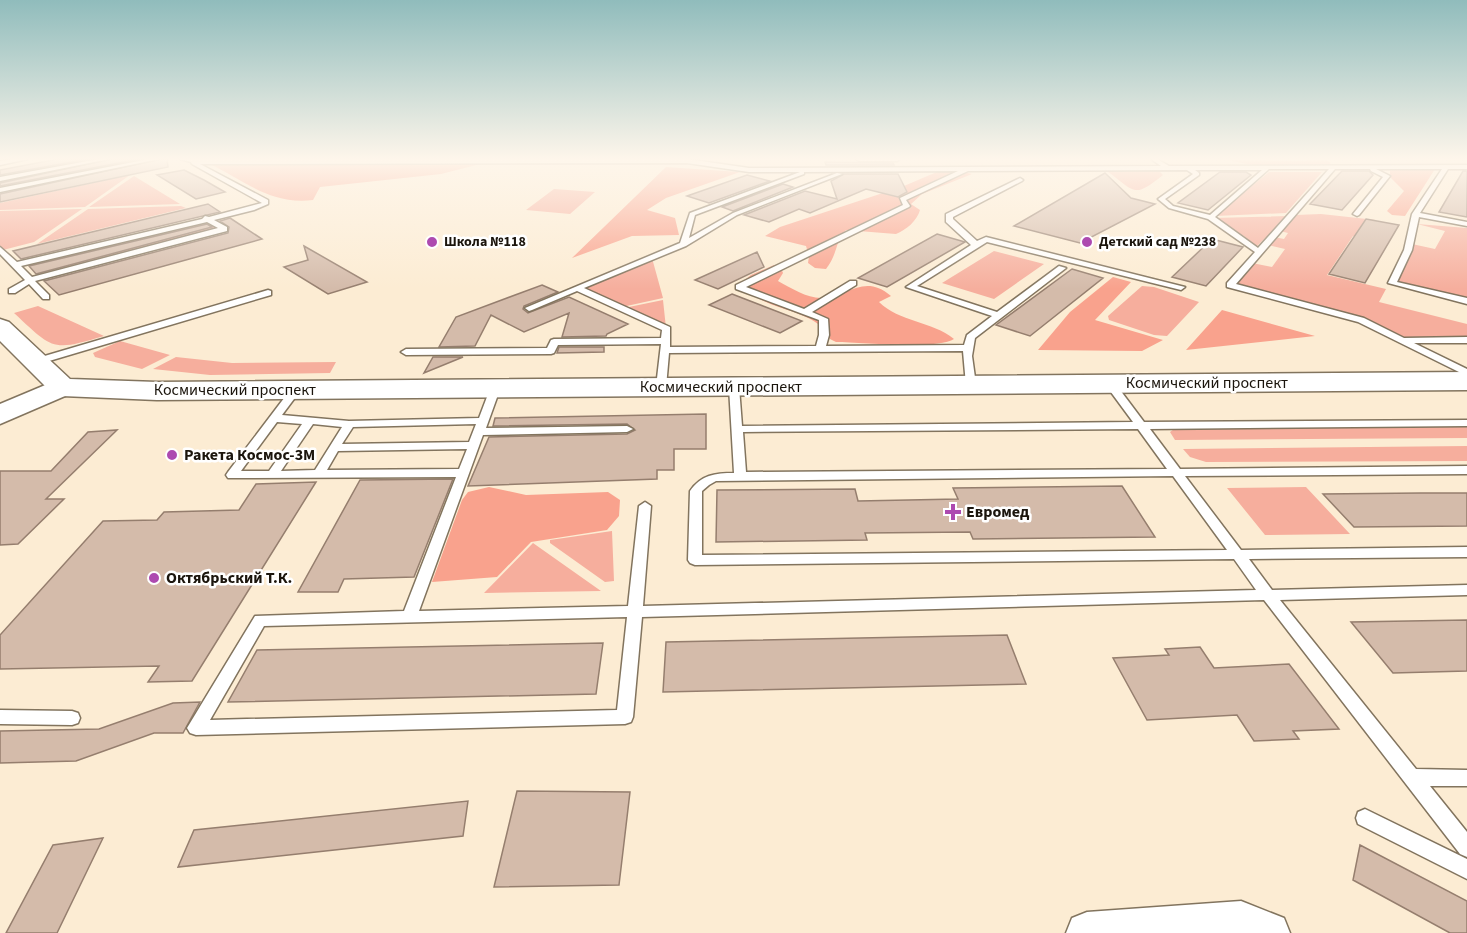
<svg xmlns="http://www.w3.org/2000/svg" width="1467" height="933" font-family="'Source Sans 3',sans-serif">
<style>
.green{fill:#f6ae9d}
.forest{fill:#f9a28d}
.building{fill:#d4bbaa;stroke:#957e6e;stroke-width:1.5}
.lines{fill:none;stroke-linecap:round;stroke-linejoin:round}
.service-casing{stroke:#82745e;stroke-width:3}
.minor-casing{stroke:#82745e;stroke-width:3}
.secondary-casing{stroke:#82745e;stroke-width:3}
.primary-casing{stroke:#82745e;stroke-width:3}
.service{fill:#fff;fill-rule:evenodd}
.minor{fill:#fff;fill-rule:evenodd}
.secondary{fill:#fff;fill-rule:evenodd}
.primary{fill:#fff;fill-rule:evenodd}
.poi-dot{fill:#ad4ab0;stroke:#fff;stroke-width:2}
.labels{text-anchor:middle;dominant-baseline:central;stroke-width:5;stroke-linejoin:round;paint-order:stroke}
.far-poi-label{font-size:14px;font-weight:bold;fill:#1b150d;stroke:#fff;text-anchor:start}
.street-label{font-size:16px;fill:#1b150d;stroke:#fff}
.poi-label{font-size:16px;font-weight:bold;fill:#1b150d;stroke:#fff;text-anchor:start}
</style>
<rect width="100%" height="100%" fill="#fcecd3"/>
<path class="green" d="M103 159 114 166 0 189V180Z
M1107 171H1159L1163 175C1133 199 1136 192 1107 171Z
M1269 172H1322L1286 213 1215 216Z
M130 175 85 207 0 210V203Z
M134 176 180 204 89 207Z
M554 189 595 192 570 214 526 210Z
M181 206 186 208 37 244 88 209Z
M82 209 34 242 3 250 0 247V211Z
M1321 214 1376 220V240L1353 236 1327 275 1386 289 1379 302 1467 324V339H1402L1364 320 1231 285 1252 263 1272 267 1285 249 1268 245 1274 237 1284 239 1288 233 1280 231 1295 215Z
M1288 216 1256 247 1244 236 1211 223 1213 218Z
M204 220 219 229 38 276 27 264Z
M1417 224 1467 228V300L1393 283 1412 244 1435 249 1445 231Z
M994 251 1044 264 994 299 942 283Z
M652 258 663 298 622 307 582 288Z
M1142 286 1154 287 1199 302 1167 336 1154 335 1109 320 1108 316Z
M663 300 666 328 624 308Z
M38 306 104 336C51 352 53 349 14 313Z
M120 341 170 355 142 369 95 357 93 353Z
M176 357 232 363 336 362 330 373 210 375 153 369Z
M1467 425V438L1175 440 1170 432 1177 427Z
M1467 446V461L1206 462 1190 457 1183 449Z
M1306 487 1350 534 1265 535 1227 488Z
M612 531 614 581 605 582 550 543V540Z
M533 543 601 591 484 593Z"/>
<path class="forest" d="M1226 159 1297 161 1324 159 1331 163C1317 172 1242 166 1226 159Z
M415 162 413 164 484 163 441 174 320 187 313 200C269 205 246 181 208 163Z
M666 167 740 172 666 198 647 210 675 218 679 235 632 236 572 258Z
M1390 168 1435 169 1405 216 1392 215 1387 211 1404 191 1390 177Z
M956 170 972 174 922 194 911 204 920 210C917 221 906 230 896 234L846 230C835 241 838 254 826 269L815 268 808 263 809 256 806 246 765 236 780 227 904 186 939 171Z
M774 265 780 266 783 273 778 281C791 288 808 299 823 298 848 297 864 273 891 296L879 302C899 322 932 321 954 339 938 350 860 342 836 342L830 339C818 311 778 312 755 296 750 293 746 287 742 282L751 275Z
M1113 277 1131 282 1095 320 1163 340 1142 351 1038 350 1070 312Z
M1222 310 1315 336 1186 350Z
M489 487 526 495 608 492 620 500 619 516 607 530 531 542 497 577 432 582 462 500 468 492Z"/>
<path class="building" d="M58 159H89L0 175V170Z
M111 159H139L0 186V183Z
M161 159H167L168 167 0 202V194Z
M825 162 893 163 894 165H826Z
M184 170 204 180 225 192 196 199 157 175Z
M1342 171H1369L1373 175 1342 210 1310 204Z
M1463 171H1467V217L1439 212Z
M1220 172H1246L1251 175 1208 210 1178 203Z
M1105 173 1131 198 1155 204 1080 243 1014 226Z
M844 174H898L907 192 898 197 866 189 810 213 799 209 769 222 744 215 805 191 837 199 831 181Z
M747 175 770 181 709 203 687 196Z
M783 184 793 187 733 211 722 207Z
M208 204 220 212 21 259 13 251Z
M230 218 262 239 59 295 44 281 228 233 229 227 220 221Z
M1366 219 1399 225 1365 283 1329 274Z
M207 224 212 227 36 274 29 266Z
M937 234 965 242 887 287 858 278Z
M1212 239 1243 247 1206 286 1172 277Z
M304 246 367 282 328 294 284 267 308 260Z
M757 252 764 267 718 289 695 280Z
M1072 269 1103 278 1030 336 996 325Z
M542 285 558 292 524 306 523 309 528 313 569 297 628 324 607 334 606 336 562 337 569 313 524 332 491 315 475 346 439 347 456 317Z
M732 294 802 321 780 333 709 305Z
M559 347H604V352L557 353Z
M433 357H463L424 373Z
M706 414V449H674V470H657V479L468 486 489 437 627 434 635 430 627 424 493 426 495 418Z
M117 430 46 499H64L18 544 0 545V471H51L88 432Z
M453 479 414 577 344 579 338 592H298L360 480Z
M316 482 192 681 148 682 159 666 0 669V635L103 521 157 520 164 512 239 510 256 484Z
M1122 486 1155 537 973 539 970 532 865 533 867 540 716 542 717 490 855 489 858 501 958 499 953 488Z
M1421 493H1467V526L1354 527 1323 494Z
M1467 620V671L1393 673 1351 622Z
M1007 635 1026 684 663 692 666 642Z
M603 643 596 694 228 702 257 650Z
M1200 647 1214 668 1289 664 1339 729 1293 731 1299 739 1254 741 1237 715 1147 720 1113 658 1169 655 1165 649Z
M200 702 183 733H154L76 761 0 763V731L99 729 173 703Z
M517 791 630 792 619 885 494 887Z
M468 801 463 836 178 867 194 830Z
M103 838 57 933H6L53 845Z
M1360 845 1467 901V933H1450L1353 880Z"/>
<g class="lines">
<defs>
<path id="service" d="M16 159H28L0 165V161Z
M99 159H109L0 181V177Z
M149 159H159L0 192V188Z
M180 159H687L749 168 1161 166 1151 159H1157L1169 166 1467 165V169H1448L1420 213 1467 222V226L1419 217 1412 250 1397 282 1467 298V304L1388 283 1404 250 1412 214 1442 169H1376L1390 176 1359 215 1357 216 1353 214 1383 177 1371 171 1370 169H1335L1236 284 1364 318 1404 338 1467 337V343H1414L1467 369V376L1358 322 1227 287V283L1255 252 1208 219 1169 208 1158 199 1193 174 1187 170 968 171 906 200 910 206 909 207 746 287 804 309 850 281H856V285L812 312 828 319 829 335 826 346 964 345 967 335 992 316 906 287 971 245 946 222V214L1020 178 1023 180 1022 181 953 217V219L977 241 986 237 1185 287 1181 290 987 242 917 286 997 312 1059 266 1066 268 975 338 972 356 976 385 971 388 966 385 963 351 669 353 666 387 661 390 656 387 661 344 558 345 554 353 551 354 406 355 401 352 406 349 547 348 551 340 554 339 661 338 662 330 577 291 532 310 529 311 525 308 680 243 690 213 800 172H749L687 163 200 164 268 200V204L254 210 214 220 227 227V231L35 281 49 295V299H43L29 284 15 293H9V289L25 280 0 254V247L17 262 202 219 205 216 209 217 262 203 192 164 191 162ZM1269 169H1329L1258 248 1215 217ZM1195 170H1262L1210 215 1173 206 1165 199 1199 175V173ZM958 171 900 198 903 205 736 285V289L819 320V335L816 346 670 347V327L584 288 686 246 737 215 842 174 837 173 733 213 689 238 695 215 804 174V172ZM207 222 218 228 32 277 21 266Z
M856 159H900L897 161H859Z
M268 290 271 291V295L39 364 35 365 30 362 31 360Z
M1110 381 1114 382 1144 422 1467 420V426L1150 429 1180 469 1467 466V474L1185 476 1241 550 1467 547V557L1249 559 1272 590 1467 585V595L1280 600 1416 769 1467 770V786H1430L1467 832V857L1460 854 1264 600 642 617 633 717 631 722 625 724 196 735 190 733 187 728 255 616 404 611 456 477 228 478 226 475 228 472 291 389 295 388 300 391 282 415 349 421 479 418 490 389 495 386 500 389 486 428 627 426 633 429 627 432 483 435 419 611 628 606 639 506 645 502 651 506 643 606 1256 590 1234 559 695 565 690 563 688 560 690 491C701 475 715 473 734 473L729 387 730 385 734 384 739 387 742 426 1133 422 1105 384ZM277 422 302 424 269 471H241ZM313 424 342 427 315 470 281 471ZM476 424 469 442 342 444 353 427ZM1138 429 1167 469 746 472 743 432ZM467 449 459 469 327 470 338 451ZM1173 476 1227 550 702 555V491L709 485 716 481ZM627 617 617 710 210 720 264 626Z
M0 710 72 711 78 713 80 718 78 723 72 725 0 724Z
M1365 809 1467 859V879L1358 824 1356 818 1358 812Z"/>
<path id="minor" d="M1241 901 1284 918 1290 933H1066L1072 918 1087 912Z"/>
<path id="secondary" d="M62 378 72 381 76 387 72 393 0 424V404Z"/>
<path id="primary" d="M0 319 9 322 70 379 157 382 1467 372V390L157 400 62 396 52 393 0 341Z"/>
</defs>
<use href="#service" class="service-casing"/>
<use href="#minor" class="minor-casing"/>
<use href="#secondary" class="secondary-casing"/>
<use href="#primary" class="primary-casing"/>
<use href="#service" class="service"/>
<use href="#minor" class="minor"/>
<use href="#secondary" class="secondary"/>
<use href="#primary" class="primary"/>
</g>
<linearGradient id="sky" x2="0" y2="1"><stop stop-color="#90bcbc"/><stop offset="0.55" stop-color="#fef6eb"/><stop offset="1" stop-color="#fef6eb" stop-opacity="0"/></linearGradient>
<rect width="1467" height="289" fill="url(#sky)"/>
<g class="poi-dot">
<circle cx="432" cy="242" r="6"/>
<circle cx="1087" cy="242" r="6"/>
<circle cx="172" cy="455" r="6"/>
<path d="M950 503h6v6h6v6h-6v6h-6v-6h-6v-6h6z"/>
<circle cx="154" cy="578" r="6"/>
</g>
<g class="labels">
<g class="far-poi-label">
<text x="444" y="242">Школа №118</text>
<text x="1099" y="242">Детский сад №238</text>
</g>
<g class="street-label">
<text x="1207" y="383">Космический проспект</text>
<text x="721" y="387">Космический проспект</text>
<text x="235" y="390">Космический проспект</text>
</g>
<g class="poi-label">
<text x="184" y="455">Ракета Космос-3М</text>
<text x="966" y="512">Евромед</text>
<text x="166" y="578">Октябрьский Т.К.</text>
</g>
</g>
</svg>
